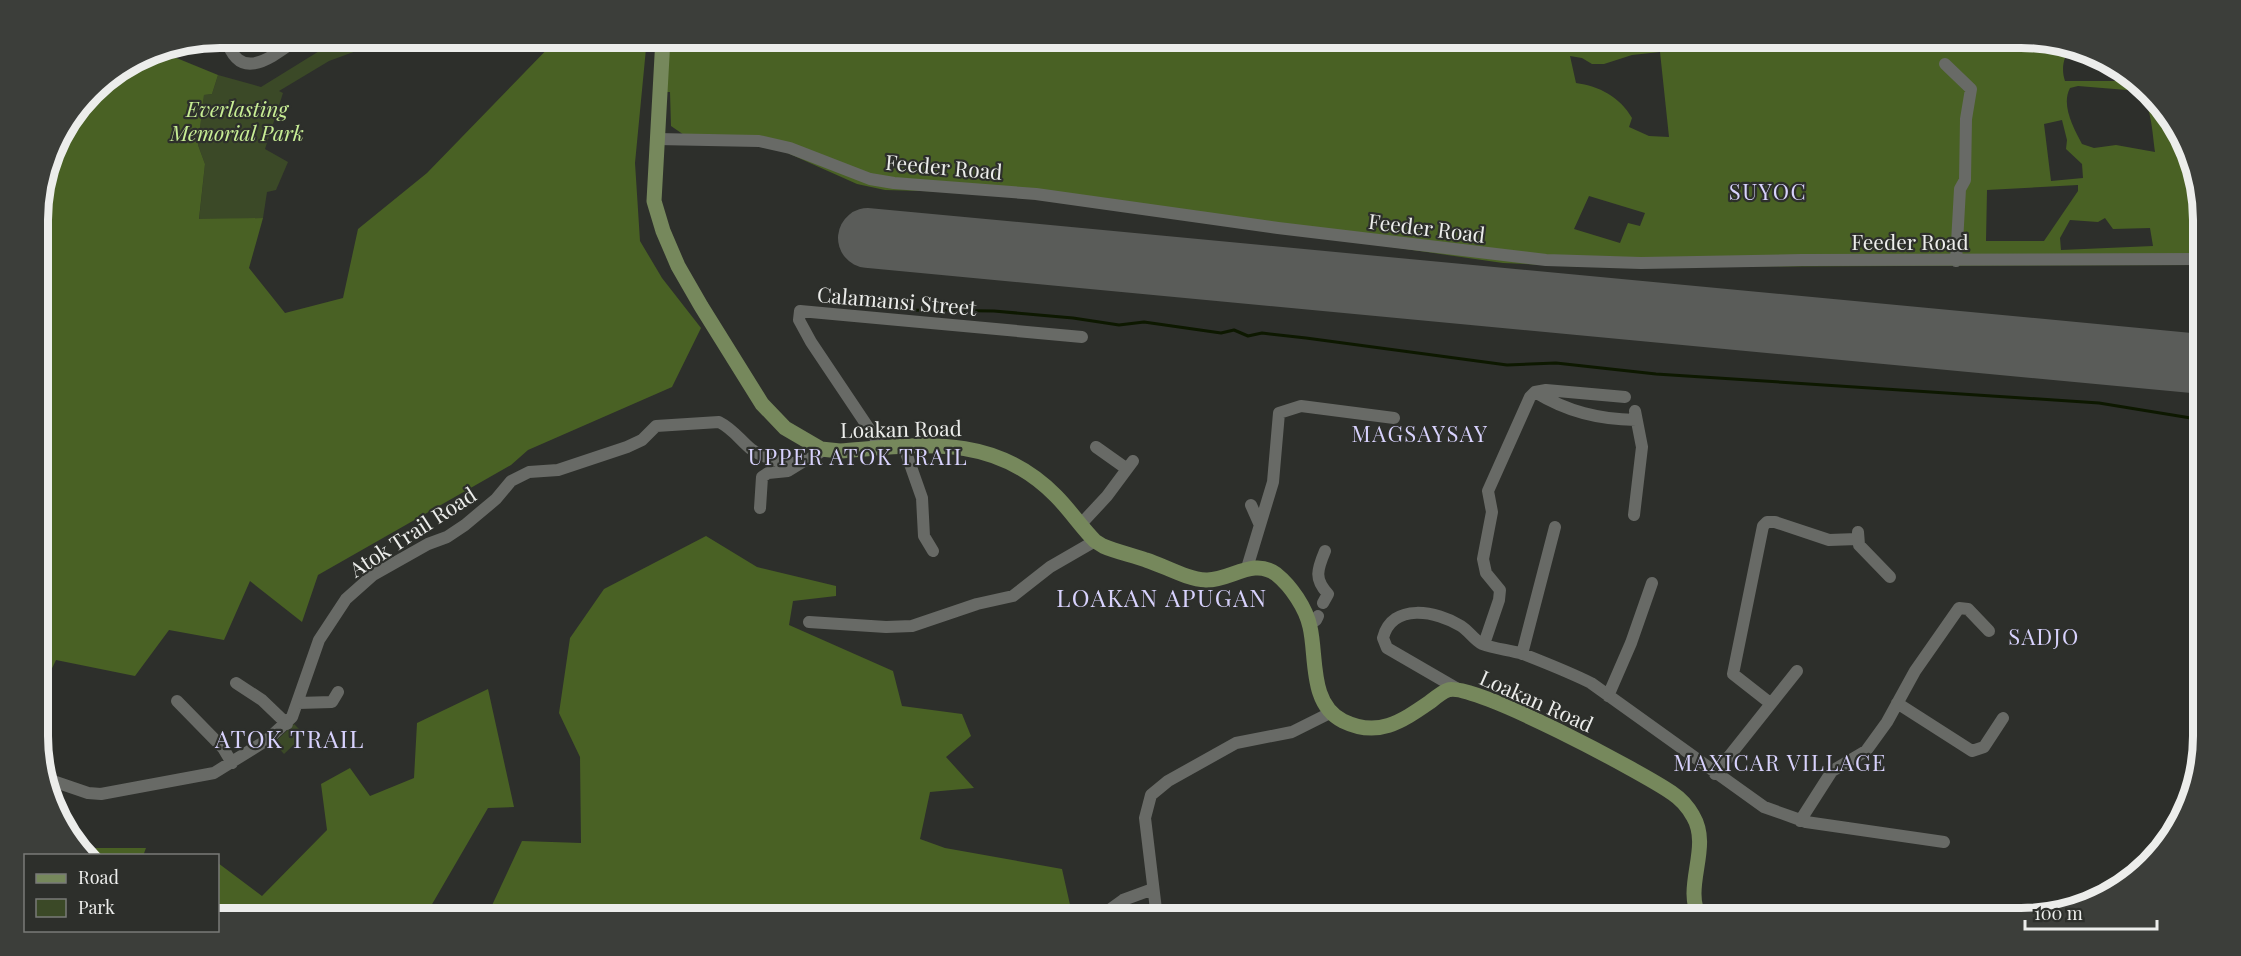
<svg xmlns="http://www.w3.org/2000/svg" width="2241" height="956" font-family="'Playfair Display',serif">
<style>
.green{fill:#3b4927}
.forest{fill:#496124;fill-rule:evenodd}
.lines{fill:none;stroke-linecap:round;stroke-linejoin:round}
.stream{stroke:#0d1800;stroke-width:3}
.runway{stroke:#5a5c59;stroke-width:60}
.minor{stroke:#686a66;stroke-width:12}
.major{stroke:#76885c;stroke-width:15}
.labels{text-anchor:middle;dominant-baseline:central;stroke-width:4.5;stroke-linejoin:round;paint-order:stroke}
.park-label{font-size:21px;font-style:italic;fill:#c8ee95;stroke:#2d2f2b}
.street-label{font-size:21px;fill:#ecedeb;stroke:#2d2f2b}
.neighbourhood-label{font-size:22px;letter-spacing:1.5px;fill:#d8d2fd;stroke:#2d2f2b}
.quarter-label{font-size:24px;letter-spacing:1.5px;fill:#d8d2fd;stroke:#2d2f2b}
.rim{fill:none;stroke:#ecedeb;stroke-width:8}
</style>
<rect width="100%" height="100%" fill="#2d2f2b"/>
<path class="green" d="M348 38 389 39 329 61 279 91 283 93 265 149 288 162 276 190 267 192 263 218 199 220 205 164 198 145 204 95 212 94 218 75 261 87 329 45Z
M294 724 302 732 299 736 301 738 284 754 274 743Z"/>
<path class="forest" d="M558 38H647L635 163 640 241 662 278 701 328 672 387 528 450 511 465 318 575 302 622 250 581 224 640 169 630 135 676 56 660 43 687 39 686 38 208 56 140 99 83 157 50 218 75 212 94 204 95 198 145 205 164 199 219 263 218 249 268 285 313 343 298 358 229 427 173Z
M669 38H2021L2072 48C2063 56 2061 69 2065 81H2129L2166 109 2202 197V265L1588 267 1503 263 1092 204 957 192 885 190 857 184 783 151 748 144 693 141 671 126 670 92H666ZM1660 52 1669 137 1649 136 1629 127 1632 118C1620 97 1599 86 1576 83L1570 56 1582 58 1592 64H1604L1632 55ZM2078 86 2139 91C2152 108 2152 131 2155 152L2116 145 2094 148 2082 144C2073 127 2061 105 2070 88ZM2062 120 2067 140 2066 149 2082 164 2083 178 2051 181 2044 124ZM2078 185V191L2044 241H1986L1987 190ZM1589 196 1645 213 1640 226 1628 223 1620 243 1574 229ZM2105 218 2113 229 2150 228 2153 246 2061 250 2060 238 2070 220 2098 222Z
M706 536 757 567 836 586V596L793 601 789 625 893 671 902 706 962 714 971 736 946 757 974 788 930 792 920 839 945 848 1062 869 1073 918H483L487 916 522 841 581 843 580 757 559 713 570 638 604 589Z
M488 689 514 807 488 808 424 918 366 915 365 918H218V863L262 896 327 830 321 784 350 768 370 796 414 778 417 723Z
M77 848H146L143 856 86 855Z"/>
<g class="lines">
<path class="stream" d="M869 306 911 310 994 311 1073 318 1119 325 1144 322 1221 333 1234 330 1248 336 1262 333 1306 338 1507 365 1556 363 1656 374 2099 403 2203 420"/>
<path class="runway" d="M868 238 2202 364"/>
<path class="minor" d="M226 38C240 86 274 55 299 38
M1945 64 1971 89 1966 119 1965 180 1960 189 1956 261
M657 139 759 141 790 148 870 179 894 183 1036 194 1278 228 1546 260 1641 263 1802 260 2202 259
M1535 392C1568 412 1598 419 1636 420
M904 447 922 498 924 536 933 551
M1096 447 1127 469
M882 448 811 342 799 320 800 311 1082 337
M1251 505 1259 523
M760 508 762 477 768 473 788 471 801 463
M1634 515 1642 447 1635 411
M1081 524 1107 496 1133 461
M1858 532 1859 545 1890 577
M1247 568 1273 482 1279 413 1301 406 1394 418
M1323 603 1328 594C1314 579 1317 570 1325 551
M809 622 886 627 912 626 977 604 1013 596 1050 567 1095 541
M1310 624 1316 620 1318 616
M1484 644 1499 600 1500 590 1486 573 1483 559 1492 512 1488 491 1530 397 1535 392 1546 390 1625 397
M1522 654 1555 527
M236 683 262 700 287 724
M1456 688 1387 648 1383 638C1392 602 1437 611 1461 626 1469 631 1474 640 1482 644 1495 649 1510 650 1523 654 1546 663 1569 672 1591 683L1764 807 1806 822 1944 842
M1608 696 1631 643 1652 583
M177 701 223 748 232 763
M298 703 332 702 338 692
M1770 703 1733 674 1763 526 1767 522H1775L1829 540 1857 539
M1897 703 1972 751 1984 747 2003 718
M1715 774 1797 671
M47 779 88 793 101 794 214 773 267 740 292 717 319 640 346 599 373 575 428 544 447 537 465 525 496 499 511 481 529 472 558 470 627 447 642 440 656 426 719 422C733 429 740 440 751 449 763 458 791 467 805 461 812 458 818 453 825 449
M1800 821 1832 771 1866 751 1887 722 1915 671 1959 608 1968 609 1989 631
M1098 918 1123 900 1153 889
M1157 918 1145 818 1151 795 1168 781 1236 743 1292 732 1332 712"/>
<path class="major" d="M663 38 654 201 663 231 678 266 701 306 762 404 785 428 821 449 840 451C921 445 993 432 1056 496 1070 510 1081 527 1095 541L1103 546C1117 552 1132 555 1146 560 1165 566 1186 579 1206 580 1230 581 1253 557 1276 574 1291 586 1306 608 1310 627 1317 657 1309 704 1343 721 1378 738 1401 722 1430 702 1435 698 1442 692 1448 690 1472 681 1645 774 1672 793 1681 799 1688 807 1693 816 1712 848 1682 887 1700 918"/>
</g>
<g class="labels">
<g class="park-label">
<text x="237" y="108">Everlasting<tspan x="237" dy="24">Memorial Park</tspan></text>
</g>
<g class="street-label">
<text transform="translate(944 166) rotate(5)">Feeder Road</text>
<text transform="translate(1427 227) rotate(7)">Feeder Road</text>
<text x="1910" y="241">Feeder Road</text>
<text transform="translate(897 300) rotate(5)">Calamansi Street</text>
<text transform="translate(901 428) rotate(-1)">Loakan Road</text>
<text transform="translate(412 531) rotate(-33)">Atok Trail Road</text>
<text transform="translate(1537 700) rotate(24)">Loakan Road</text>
</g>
<g class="neighbourhood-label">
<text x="1768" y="191">SUYOC</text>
<text x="1420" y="433">MAGSAYSAY</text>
<text x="858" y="456">UPPER ATOK TRAIL</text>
<text x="2044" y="636">SADJO</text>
<text x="1780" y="762">MAXICAR VILLAGE</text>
</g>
<g class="quarter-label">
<text x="1162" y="597">LOAKAN APUGAN</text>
<text x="290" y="738">ATOK TRAIL</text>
</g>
</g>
<path d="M0 0H2241V956H0ZM220 48H2021A172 172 0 0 1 2193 220V736A172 172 0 0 1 2021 908H220A172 172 0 0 1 48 736V220A172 172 0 0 1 220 48Z" fill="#3c3e3a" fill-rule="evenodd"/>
<path class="rim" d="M220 48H2021A172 172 0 0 1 2193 220V736A172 172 0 0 1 2021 908H220A172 172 0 0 1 48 736V220A172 172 0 0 1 220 48Z"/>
<rect x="24" y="854" width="195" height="78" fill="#2d2f2b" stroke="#797b78" stroke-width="1.5"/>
<rect x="36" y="874" width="30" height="9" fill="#76885c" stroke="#797b78" stroke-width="1.5"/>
<text x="78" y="884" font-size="18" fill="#ecedeb">Road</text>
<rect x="36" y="899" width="30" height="18" fill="#3b4927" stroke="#797b78" stroke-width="1.5"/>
<text x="78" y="914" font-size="18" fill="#ecedeb">Park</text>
<path d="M2025 920v9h132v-9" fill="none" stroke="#ecedeb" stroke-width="3"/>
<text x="2034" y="920" font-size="18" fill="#ecedeb" stroke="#2d2f2b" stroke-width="4.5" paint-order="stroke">100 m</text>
</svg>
